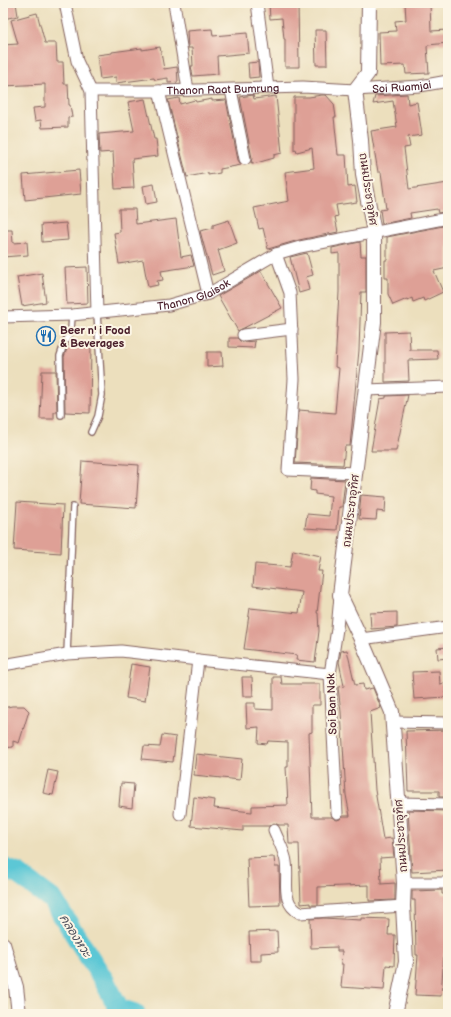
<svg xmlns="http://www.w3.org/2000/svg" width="451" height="1017" font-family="'Balsamiq Sans','Playpen Sans Thai',sans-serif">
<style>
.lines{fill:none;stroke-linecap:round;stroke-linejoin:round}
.river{stroke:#5cc7d5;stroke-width:21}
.building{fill:#dea096}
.service-casing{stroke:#83625e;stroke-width:8}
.minor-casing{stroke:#83625e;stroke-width:13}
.tertiary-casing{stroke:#83625e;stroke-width:16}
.service{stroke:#fff;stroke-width:5.5}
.minor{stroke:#fff;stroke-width:11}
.tertiary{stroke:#fff;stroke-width:14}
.labels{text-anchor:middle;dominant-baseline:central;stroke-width:4;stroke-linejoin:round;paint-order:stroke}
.street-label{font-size:11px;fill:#4a1f2b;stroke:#fcf5e5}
.poi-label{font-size:11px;font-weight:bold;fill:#4a1f2b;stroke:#fcf5e5;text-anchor:start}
.water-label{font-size:12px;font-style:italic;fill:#4f515e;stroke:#fcf5e5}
</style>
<rect width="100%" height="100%" fill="#fcf5e5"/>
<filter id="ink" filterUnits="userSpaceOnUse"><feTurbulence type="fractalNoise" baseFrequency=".025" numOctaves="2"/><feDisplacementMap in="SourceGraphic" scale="8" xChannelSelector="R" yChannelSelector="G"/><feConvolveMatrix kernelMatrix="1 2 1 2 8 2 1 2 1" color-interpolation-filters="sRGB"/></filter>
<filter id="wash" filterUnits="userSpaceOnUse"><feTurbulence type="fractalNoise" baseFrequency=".012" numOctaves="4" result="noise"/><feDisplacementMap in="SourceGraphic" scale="16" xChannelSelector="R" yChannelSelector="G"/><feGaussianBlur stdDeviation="0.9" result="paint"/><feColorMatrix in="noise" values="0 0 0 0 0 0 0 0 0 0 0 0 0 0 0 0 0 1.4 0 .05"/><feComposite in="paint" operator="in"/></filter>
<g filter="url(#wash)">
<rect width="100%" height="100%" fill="#ecdfbd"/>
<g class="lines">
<path class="river" d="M3 868 18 874 53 900 105 982 119 1009 135 1014"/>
</g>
<g id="blocks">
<path class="building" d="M3 3H16L18 16 3 19Z
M269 3H298L299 67H285V39H284L282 18 270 19Z
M405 3H430L431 31 448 30V43L428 45 427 47 429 73 406 74 405 65 380 66 379 32 396 31 395 21 406 20Z
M37 13 45 43H56L57 62H63L64 84H68L69 105H70L72 117 68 118V127L42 128 41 120 35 121 33 108 45 107V84L3 86V45L18 44 11 20Z
M212 29 213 36 247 33 249 53 217 56 218 74 193 76 191 66H193L192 48H188L187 31Z
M315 30H326L327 65H316Z
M160 47 164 69 177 67 178 82 168 83V78L155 80 154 78 116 83V77L100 79 97 55 112 53V52L142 48V50Z
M258 62 259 77 249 78 248 63Z
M407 94 408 104 417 102 422 135 408 137 410 147 404 148 409 189 448 183V211L438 213 437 209 410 213 411 218 382 224 380 210 386 209 381 172H378L371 131 397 127 393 101 373 104 375 96Z
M253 95 254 99 276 96 282 153 274 155V158L253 164V162L251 163 252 158 240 97Z
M322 95H326L334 104 336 117H334L338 155H346L348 187 355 186 357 202 336 205 338 216 335 217 338 232 299 240 268 249 263 228 259 229 254 208 289 201 285 172 314 168 312 148 297 152 296 149 294 150V97H309Z
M179 98 180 104 195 100 196 102 212 99V101L226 100 238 160 241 165 220 169V173L208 175V173L187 177 168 100Z
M145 99 154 139H156L158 156 132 159 134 188 115 189 113 152 100 153 99 134 134 131 128 102Z
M79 170 81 194 25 200 23 175Z
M154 184 157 202 146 204 143 186Z
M119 209H135L136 224 176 219 181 257 191 255 194 266 161 271 163 280 157 281 158 285 148 287 143 260 119 264 114 233 120 232Z
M229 220 237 243 218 250 224 271 212 275 200 231 213 228V225Z
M66 223 68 240 42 242 41 225Z
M448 225V268L434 271 443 292 424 301 423 298 413 302 412 298 408 300 407 299 393 305 388 294V278H385V260H387V237Z
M3 230H12L13 243 27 242 28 255 3 257Z
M360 242 361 256H366V292H361L359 350 350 446H345L343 465 295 463 299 410 335 413 339 368 335 367 339 292V253L332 254V248Z
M307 253 313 275 306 277 309 290 299 293 290 257Z
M87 267 88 303 67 304 65 268Z
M261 271 282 308 238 331 218 296Z
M42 273 46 302 22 306 17 277Z
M409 331 410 350H437L438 359 408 360 409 381 385 382V332Z
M229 338H237L240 341 243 342 255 341 254 348 229 347Z
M68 346H91L90 413 65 412 64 357Z
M207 352H222L223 366 207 367Z
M42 371H56L57 412H54V419H40Z
M408 395 396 451H371L380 399 386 398V396Z
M82 461 139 465 136 508 79 504Z
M311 478 345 480 342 507H339L337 530 305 528 307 514 329 516 331 496 315 494V491L310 490Z
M361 495 386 497 385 512 377 511 376 520 359 519Z
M17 502 63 505 61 553 14 550Z
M293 550 321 556 318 571H322L317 613H318L319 631 315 662 296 660 297 655 244 649 250 608 299 613 302 592 253 586 255 564 290 567Z
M397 612V627L371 629 370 613Z
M448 647V658L438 659 437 648Z
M347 650 355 685 363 684 364 690 373 688 381 708 370 712 375 790 383 839 392 838 394 857 380 858 381 884 395 883V900L369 901V885L318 887V905H310V903L301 904 299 844H289L288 825H279L274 823 269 826H243V831L191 826 194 797 215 800 214 808 252 812V806L288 805 286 767H288V742L268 741 267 744 258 743 259 727 247 728 246 703H255V709L273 710V677H281L282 684H320V705H312V732L309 733 312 817H331L337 820 340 819 343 816H350L346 795 341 712 338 687 344 686 339 662 341 651Z
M131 664 150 667 145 701 126 698Z
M439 671 440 684 445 683 446 697 414 699 412 672Z
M242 677H252L253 696H243Z
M12 706H24L29 711 19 743 13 741V747L3 748V708Z
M448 730V797H439V791H408L406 731Z
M162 735 176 737 173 762 142 759 144 746 160 747Z
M196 754 242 759 240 780 194 775Z
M48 770 58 772 53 795 43 793Z
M121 783 134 784 132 808 119 806Z
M408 810 448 811V870L412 872Z
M274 857 275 867H279L280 905 249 906 247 858Z
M442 890V894H448V953H444L441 996 415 995 418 955H416L415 900H412V891Z
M323 918 361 920V918L389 919 388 935H395L394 966 386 965 384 990 341 987 343 964H341L342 951H337V947L311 948 310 919Z
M277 931 278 952 261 953V961H250L249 932Z"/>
</g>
</g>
<g filter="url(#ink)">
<use href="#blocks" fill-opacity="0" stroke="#83625e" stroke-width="1"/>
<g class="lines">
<defs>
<path id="service" d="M61 415 60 356 64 344 71 330 72 315
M91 432 98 416 102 395 97 313
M67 654 73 507"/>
<g id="minor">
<path d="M65 3 77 61 91 91 97 313"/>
<path d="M174 3 188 90"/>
<path d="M257 3 268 88"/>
<path d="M231 90 245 159"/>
<path id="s1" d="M91 91H159L303 87 355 90 420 86 448 81"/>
<path d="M159 91 208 294"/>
<path d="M276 254 290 293 294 379 288 470 355 473"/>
<path id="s2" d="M3 317 72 315 169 305 208 294 276 254 300 247 448 218"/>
<path d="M243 335 292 329"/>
<path d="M366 390 448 387"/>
<path d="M361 639 448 627"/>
<path d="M3 665 67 654 121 651 198 660 330 674"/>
<path d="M393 722 448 723"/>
<path d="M399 803 448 804"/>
<path d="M337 813 330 674 337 629 340 596"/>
<path d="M180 814 198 660"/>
<path d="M274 830C278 840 285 852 286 862 289 881 280 903 300 913L403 906"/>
<path d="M404 883H448"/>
</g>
<path id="tertiary" d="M369 3 368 73 355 90 361 140 363 175 374 232V322L340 595 361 639 392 712 404 883 403 906 406 962 395 1014
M3 944 16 987 19 1014"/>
</defs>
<use href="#service" class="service-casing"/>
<use href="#minor" class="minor-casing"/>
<use href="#tertiary" class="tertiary-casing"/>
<use href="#service" class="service"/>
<use href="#minor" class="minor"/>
<use href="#tertiary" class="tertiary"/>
</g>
</g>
<defs>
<symbol id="restaurant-ring" viewBox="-11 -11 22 22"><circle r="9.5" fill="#fcf5e5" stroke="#1f6fb2" stroke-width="1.5"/><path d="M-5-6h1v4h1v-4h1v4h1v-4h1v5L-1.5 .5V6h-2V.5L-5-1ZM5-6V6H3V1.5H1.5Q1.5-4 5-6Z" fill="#1f6fb2"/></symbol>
</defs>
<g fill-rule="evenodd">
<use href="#restaurant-ring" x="35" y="325" width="22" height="22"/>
</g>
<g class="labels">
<g class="street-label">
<text stroke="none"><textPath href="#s1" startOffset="311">Soi Ruamjai</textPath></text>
<text stroke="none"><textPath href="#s1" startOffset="132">Thanon Raat Bumrung</textPath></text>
<text transform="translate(368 189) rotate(82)">ถนนประชาอุทิศ</text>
<text stroke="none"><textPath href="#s2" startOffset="193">Thanon Glaisok</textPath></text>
<text transform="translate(351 511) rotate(-83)">ถนนประชาอุทิศ</text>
<text transform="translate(332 704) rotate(-92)">Soi Ban Nok</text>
<text transform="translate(401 836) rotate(-94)">ถนนประชาอุทิศ</text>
</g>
<g class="poi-label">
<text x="60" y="330">Beer n' i Food<tspan x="60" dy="13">&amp; Beverages</tspan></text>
</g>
<g class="water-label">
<text transform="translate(75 936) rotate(58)">คลองหวะ</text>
</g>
</g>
<rect width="451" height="1017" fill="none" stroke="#fcf5e5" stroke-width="16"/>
</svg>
